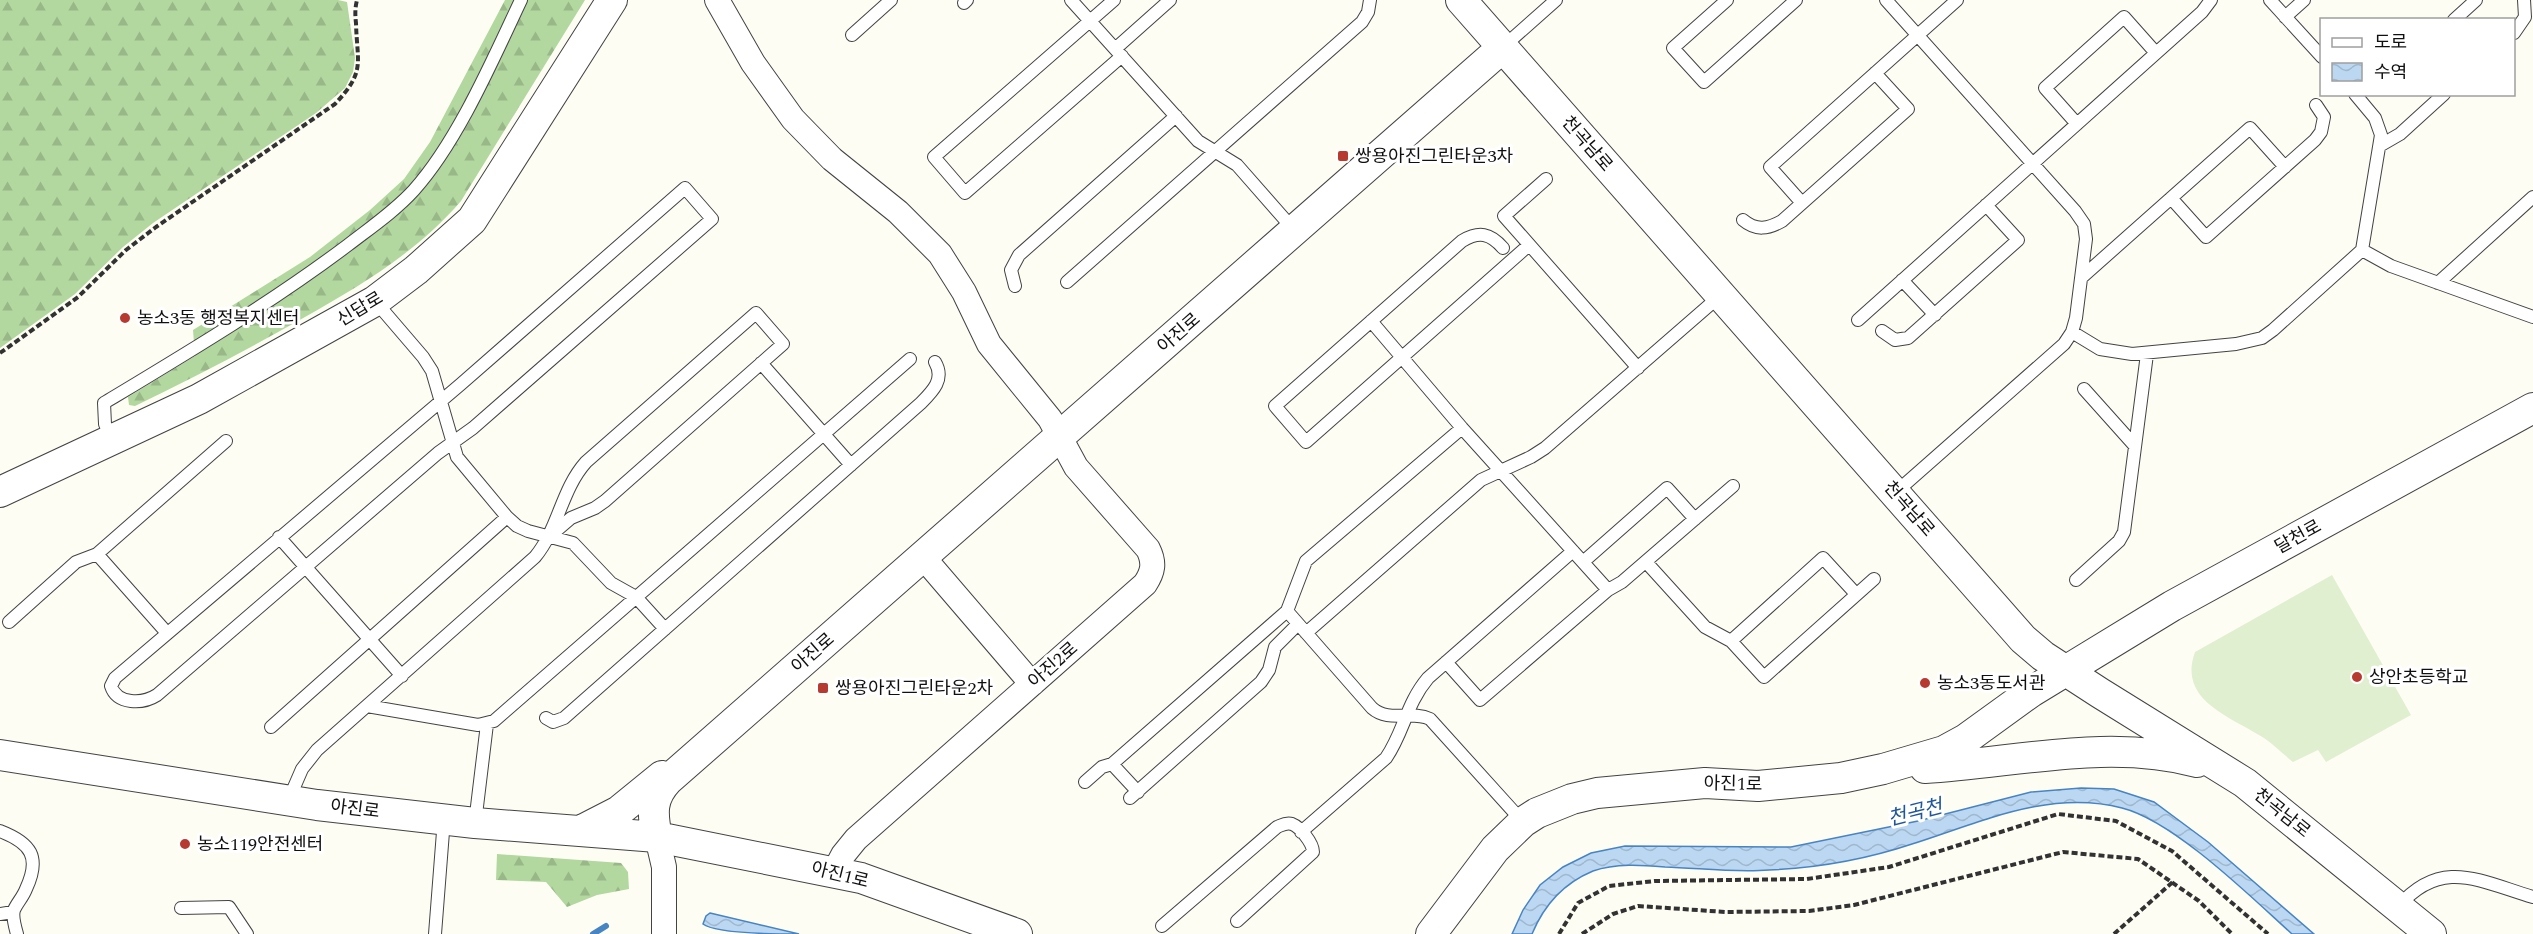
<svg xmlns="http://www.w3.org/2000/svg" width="2533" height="934" font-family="Spectral,'Noto Sans KR',serif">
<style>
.forest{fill:url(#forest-firs)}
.pitch{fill:#e0efd0}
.water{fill:url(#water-waves);stroke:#4784c4;stroke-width:1.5}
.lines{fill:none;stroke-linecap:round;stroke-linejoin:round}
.stream{stroke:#4784c4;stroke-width:6}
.service-casing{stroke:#434343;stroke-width:14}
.minor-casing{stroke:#434343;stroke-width:26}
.tertiary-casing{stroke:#434343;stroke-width:32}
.path{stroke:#323232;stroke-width:4;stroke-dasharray:6 3;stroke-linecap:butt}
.service{stroke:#fff;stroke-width:12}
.minor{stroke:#fff;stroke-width:24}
.tertiary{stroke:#fff;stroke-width:30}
.poi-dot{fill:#b73a31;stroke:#fff;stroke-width:2}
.labels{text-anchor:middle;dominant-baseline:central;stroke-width:6;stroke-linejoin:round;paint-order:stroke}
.street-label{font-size:18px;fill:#101010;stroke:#fff}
.poi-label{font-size:18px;fill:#101010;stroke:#fff;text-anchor:start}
.water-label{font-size:20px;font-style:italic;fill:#21579a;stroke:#fff}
</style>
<defs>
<pattern id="forest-firs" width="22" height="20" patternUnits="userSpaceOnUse" patternTransform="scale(1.5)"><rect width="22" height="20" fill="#b2d79f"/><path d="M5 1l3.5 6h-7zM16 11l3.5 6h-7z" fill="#98b888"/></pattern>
<pattern id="water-waves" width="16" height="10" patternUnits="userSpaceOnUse" patternTransform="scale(1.5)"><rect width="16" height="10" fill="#bbd7f2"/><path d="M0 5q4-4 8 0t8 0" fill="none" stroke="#a0b8ce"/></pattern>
</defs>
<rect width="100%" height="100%" fill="#fefdf3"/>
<path class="forest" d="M0 0H338L347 2 355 58 353 72 345 88 316 113 153 223 123 247 75 294 0 348Z
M505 0H585L461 201C418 251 362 285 305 317 249 349 193 378 135 406L129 405 128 397 195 356 193 330 310 257 370 210 404 179 430 142Z
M497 854 621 863 628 872 629 889 597 895 567 907 546 882 496 880Z"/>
<path class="pitch" d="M2332 575 2411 715 2326 762 2318 750 2293 762C2283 754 2274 745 2264 738 2232 717 2177 701 2195 652Z"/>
<path class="water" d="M2081 788 2114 789 2154 802 2208 842 2314 934H2292C2251 897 2174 821 2122 808 2049 789 1979 823 1912 844 1867 859 1816 868 1769 870 1735 873 1699 868 1665 867 1642 865 1616 863 1593 871 1564 883 1544 905 1532 934H1512L1523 910 1540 885 1563 867 1591 853 1625 846 1791 847 1918 821 2031 792Z
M710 913 799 934C778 934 716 934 703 924L706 916Z"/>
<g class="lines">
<path class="stream" d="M593 934 606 926"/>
<defs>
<path id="service" d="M1071 0 1198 141 1237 165 1295 231
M1114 0 934 157 965 193 1122 56
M1727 0 1673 48 1704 82 1796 0
M1886 0 2075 211 2084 224 2086 239 2076 318 2072 332 2064 344 1895 493
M2270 0 2322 57
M964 3 967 0
M2285 17 2304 0
M2454 20 2476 0
M2514 33 2525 17 2524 0
M852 35 891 0
M1503 47 1556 0
M1115 49 1170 0
M2077 124 2045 88 2124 17 2156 53
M2381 145 2400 134 2444 94
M1546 179 1504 216 1638 368
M685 188 712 219 473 428 438 453 157 695C143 704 117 705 111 686L115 678 461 384Z
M2171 198 2206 237 2315 140 2321 132 2324 117 2316 105
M1802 203 1770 167 1957 0
M1743 220C1756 231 1768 229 1782 221L1908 109 1875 73
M1503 248C1490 233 1479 231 1462 241L1275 406 1306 442 1529 245
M2362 250 2391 266 2533 317
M2081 278 2250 128 2285 167
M1902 280 1935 315
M1067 282 1362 22 1368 12 1370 0
M2438 283 2533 197
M1015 286 1011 270 1019 255 1176 116
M375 301 423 357 432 371 457 457 507 517 517 526 528 531 573 543 611 583 636 597 665 629
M1858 320 2202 12 2211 0
M1371 321 1462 428 1608 590
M1882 331 1895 340 1908 338 2018 240 1986 205
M2072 332 2100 349 2132 354 2236 344 2262 338 2273 330 2362 250 2381 135 2375 118 2355 94
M761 363 851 465
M2084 389 2135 446
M112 440 105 424 104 403C187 353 271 303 348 245 370 228 395 211 414 190 458 141 493 59 521 0
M279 537 402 676
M97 554 167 633
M1583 562 1667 488 1695 519
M1646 562 1705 627 1731 641 1764 677 1874 579
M2076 580 2119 541 2124 532 2147 354
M1287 611 1372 708C1389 723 1411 710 1430 719L1523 822
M9 622 76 562 97 554 226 441
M1306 633 1481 480 1531 457 1545 448 1721 295
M1731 641 1823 558 1856 594
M1446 662 1480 700 1608 590 1622 582 1733 486
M367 706 478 725 494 721 910 359
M546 718 553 722 564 718 921 403C933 391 945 379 935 362
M271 727 507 517
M1112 764 1138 792
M1085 782 1102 767 1112 764 1287 611 1306 561 1462 428
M1130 798 1261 682 1269 670 1275 647 1298 624
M289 799 302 769 317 750 535 557C559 528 561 490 586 462L756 313 783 344 605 501 595 508 571 518 550 536
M475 823 487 724
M0 831C31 843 41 857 26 889 23 897 17 903 14 910 12 916 15 927 17 934
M1301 832 1386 758C1404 732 1406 704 1428 678L1573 551
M2398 907C2441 857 2479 881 2533 897
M181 908 229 907 247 934
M0 914 13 912
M1162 926 1277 827C1282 825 1286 822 1292 824 1300 827 1313 843 1313 852L1237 921
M435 934 444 819"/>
<path id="minor" d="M717 0 753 63 793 119 832 159 898 212 940 254 964 292 989 344 1050 419 1076 467 1148 549C1155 563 1153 572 1145 584L856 839 843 855 834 872
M923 557 1032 684
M657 837 664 867V934"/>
<path id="tertiary" d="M1461 0 2023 639 2043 656 2100 693 2245 783 2431 934
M0 492 199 399 375 301 416 270 472 220 612 0
M0 755 317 805 475 823 657 837 861 878 1017 934
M1925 768C2014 763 2108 738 2197 762
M582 830 619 811 662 776
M657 837C652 813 651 798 668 780L1502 48
M1431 934 1495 849 1523 822 1537 813 1572 799 1597 793 1705 783 1758 786 1841 778 1883 769 1944 751 1966 739 2031 692 2172 606 2533 408"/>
</defs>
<use href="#service" class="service-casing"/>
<use href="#minor" class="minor-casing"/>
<use href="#tertiary" class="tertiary-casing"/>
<path class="path" d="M0 353 78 297 126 250 156 227 335 104C366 71 357 64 356 23 355 15 355 8 357 0
M1559 934 1578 903 1609 886 1655 881 1807 879 1889 867 2058 814 2116 821 2172 851 2268 934
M1582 934 1613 914 1638 906 1726 912 1809 911 1854 905 2063 852 2138 859 2199 901 2232 934
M2114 934 2174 881"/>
<use href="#service" class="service"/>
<use href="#minor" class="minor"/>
<use href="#tertiary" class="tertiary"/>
</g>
<g class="poi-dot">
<rect x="1337" y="150" width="12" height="12" rx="3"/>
<circle cx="125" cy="318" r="6"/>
<circle cx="2357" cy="677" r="6"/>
<circle cx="1925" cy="683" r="6"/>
<rect x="817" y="682" width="12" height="12" rx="3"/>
<circle cx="185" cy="844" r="6"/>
</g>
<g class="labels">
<g class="street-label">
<text transform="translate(1587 144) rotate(49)">천곡남로</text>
<text transform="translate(360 309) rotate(-31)">신답로</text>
<text transform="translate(1179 333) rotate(-41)">아진로</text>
<text transform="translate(1909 509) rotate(49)">천곡남로</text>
<text transform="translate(2298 537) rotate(-29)">달천로</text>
<text transform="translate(813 653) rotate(-41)">아진로</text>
<text transform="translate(1053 665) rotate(-41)">아진2로</text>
<text transform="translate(1733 784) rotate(1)">아진1로</text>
<text transform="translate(355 809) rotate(7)">아진로</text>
<text transform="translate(2282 813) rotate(39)">천곡남로</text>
<text transform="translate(840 875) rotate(14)">아진1로</text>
</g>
<g class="poi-label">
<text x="1355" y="156">쌍용아진그린타운3차</text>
<text x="137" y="318">농소3동 행정복지센터</text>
<text x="2369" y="677">상안초등학교</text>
<text x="1937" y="683">농소3동도서관</text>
<text x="835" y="688">쌍용아진그린타운2차</text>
<text x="197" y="844">농소119안전센터</text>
</g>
<g class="water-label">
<text transform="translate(1915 813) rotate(-14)">천곡천</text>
</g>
</g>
<rect x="2320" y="18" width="195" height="78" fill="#ffffff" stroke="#9f9f9f" stroke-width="1.5"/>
<rect x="2332" y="38" width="30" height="9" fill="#ffffff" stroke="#9f9f9f" stroke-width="1.5"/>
<text x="2374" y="48" font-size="18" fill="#101010">도로</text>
<rect x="2332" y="63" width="30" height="18" fill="url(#water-waves)" stroke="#9f9f9f" stroke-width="1.5"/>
<text x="2374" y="78" font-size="18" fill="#101010">수역</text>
</svg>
